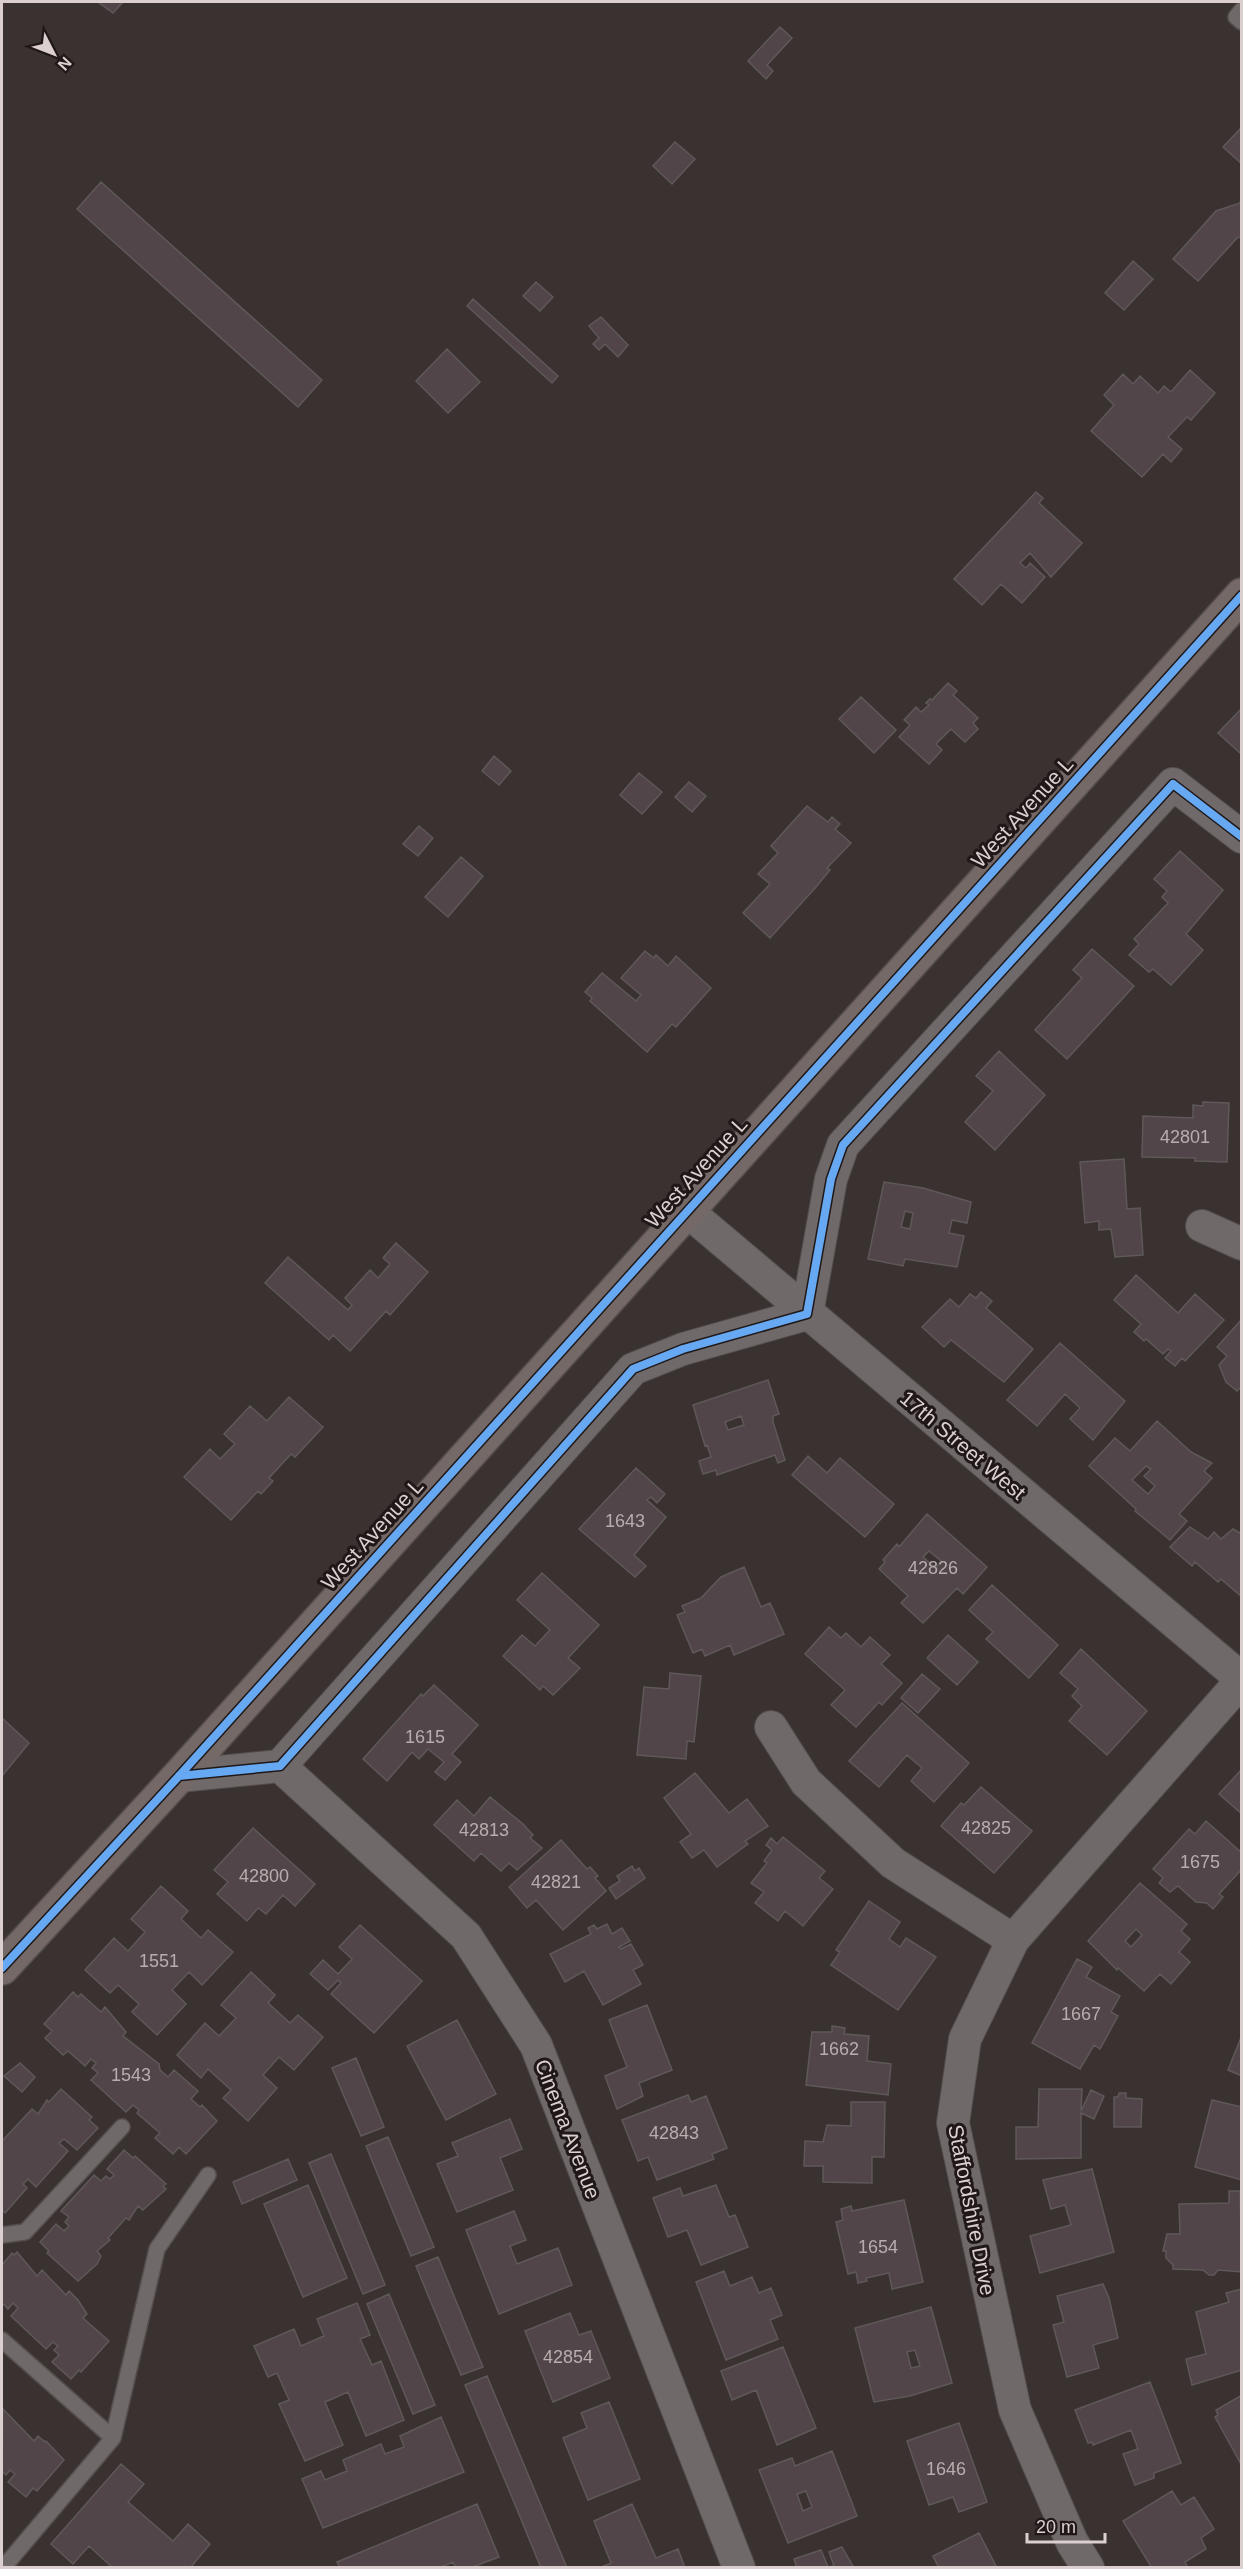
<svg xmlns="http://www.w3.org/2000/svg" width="1243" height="2569" font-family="Arial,sans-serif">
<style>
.building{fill:#514549;stroke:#5f5859;stroke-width:1.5;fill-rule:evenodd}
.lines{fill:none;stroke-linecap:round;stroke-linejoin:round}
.service-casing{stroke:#564e4d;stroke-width:18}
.minor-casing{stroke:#564e4d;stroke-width:34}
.primary-casing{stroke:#564e4d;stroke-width:36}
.service{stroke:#706969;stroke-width:15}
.minor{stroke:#706969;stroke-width:32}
.primary{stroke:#746967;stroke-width:33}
.cycleway-casing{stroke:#201818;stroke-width:11}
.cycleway{stroke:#66a8f1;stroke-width:8}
.labels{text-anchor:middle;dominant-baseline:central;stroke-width:6;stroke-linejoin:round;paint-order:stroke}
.number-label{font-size:18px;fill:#b8adae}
.street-label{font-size:21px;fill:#dbd0cf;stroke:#201818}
</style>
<rect width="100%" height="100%" fill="#3a3231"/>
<path class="building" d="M98 2H123L113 13Z
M780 27 792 38 767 65 773 71 766 79 748 61Z
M1242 127V164L1223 147Z
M675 142 695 159 672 184 653 166Z
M101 182 322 380 298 407 77 209Z
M1242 195V236L1237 238 1198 281 1173 259 1216 211 1240 203Z
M1133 261 1153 279 1124 310 1105 293Z
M536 282 553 297 540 311 523 296Z
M473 299 558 376 552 383 467 306Z
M601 317 628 345 618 357 605 344 599 350 593 344 599 338 589 326Z
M447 349 480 382 448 413 416 381Z
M1190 370 1215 393 1191 420 1187 417 1168 437 1182 449 1171 462 1163 454 1142 477 1091 431 1114 405 1104 395 1123 374 1133 384 1140 376 1158 393 1164 386 1171 392Z
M1036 492 1043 498 1039 503 1082 543 1051 577 1030 553 1020 563 1026 568 1030 563 1045 577 1022 603 1001 584 982 605 954 579Z
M948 683 957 691 953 695 978 718 973 723 978 729 965 742 951 729 936 744 942 750 929 764 899 737 910 725 904 720 916 707 921 712 929 705 926 703 930 699 932 700Z
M861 697 896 730 874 753 839 719Z
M1242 708V754H1241L1218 733Z
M494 756 511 771 499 785 482 771Z
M639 773 662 792 642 814 620 795Z
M689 782 706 796 692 812 675 797Z
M807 806 828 822 832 817 840 824 835 829 851 843 827 868 830 870 816 887 770 938 743 913 770 884 758 874 778 853 771 846Z
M419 826 433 838 418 856 403 844Z
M1180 851 1223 890 1186 934 1203 950 1171 985 1153 969 1149 972 1129 955 1139 944 1134 939 1168 903 1162 897 1167 891 1154 879Z
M461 857 483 876 448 917 425 897Z
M1092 949 1134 986 1067 1059 1035 1030 1082 978 1073 970Z
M645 951 654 958 656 955 668 966 676 956 711 988 676 1027 672 1024 647 1052 590 1001 592 998 585 992 602 973 636 1001 641 995 621 978Z
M999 1051 1045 1095 995 1150 965 1122 993 1091 976 1076Z
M1203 1102 1229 1103 1227 1162 1195 1161V1158L1142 1157 1143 1116 1193 1118V1105L1203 1106Z
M1124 1159 1127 1209 1140 1208 1143 1255 1115 1257 1111 1229 1099 1230V1221L1085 1223 1080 1162Z
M884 1182 923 1188 971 1202 967 1223 952 1220 949 1233 964 1236 957 1267 905 1259 903 1266 868 1259ZM905 1211 913 1213 910 1229 901 1227Z
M396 1243 428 1272 390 1315 386 1311 350 1351 333 1335 329 1340 265 1283 288 1257 348 1310 352 1305 345 1298 370 1270 378 1278 390 1264 383 1258Z
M1136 1275 1178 1313 1195 1294 1224 1320 1185 1361 1182 1358 1175 1366 1165 1358 1171 1351 1168 1349 1163 1354 1146 1339 1144 1341 1134 1332 1141 1324 1114 1300Z
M981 1292 992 1301 986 1308 1033 1349 1004 1382 951 1340 944 1347 922 1327 950 1299 959 1307 970 1294 976 1298Z
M1242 1319V1386L1237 1391 1226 1382 1219 1365 1227 1356 1217 1347Z
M1060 1343 1125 1401 1093 1440 1070 1419 1080 1408 1065 1394 1037 1426 1007 1400Z
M768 1380 779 1414 773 1416V1422L785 1460 778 1463 775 1455 717 1475 716 1470 703 1474 699 1461 711 1457 707 1445 705 1446 693 1405ZM741 1416 744 1425 728 1430 725 1422Z
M289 1397 323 1427 295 1457 291 1454 269 1478 273 1481 261 1494 258 1491 231 1520 184 1477 210 1449 220 1459 235 1444 224 1434 250 1406 267 1421Z
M1157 1421 1191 1452 1212 1463 1204 1471 1212 1478 1179 1514 1187 1521 1170 1540 1135 1511 1136 1509 1089 1466 1115 1438 1130 1451ZM1146 1466 1151 1469 1144 1476 1155 1486 1148 1494 1132 1480Z
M808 1456 827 1473 840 1458 894 1504 865 1537 792 1475Z
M636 1468 665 1494 657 1503 651 1497 647 1500 666 1517 634 1555 646 1566 635 1577 579 1529Z
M927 1514 987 1567 963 1594 957 1588 923 1623 901 1603 908 1596 879 1569 885 1562 883 1560 897 1544 899 1547ZM929 1551 941 1561 936 1568 923 1557Z
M1190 1527 1208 1539 1214 1532 1221 1539 1233 1529 1242 1534V1597L1221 1579 1218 1582 1195 1562 1192 1566 1170 1547Z
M744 1567 761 1607 770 1603 784 1634 734 1655 730 1645 705 1656 702 1649 693 1653 677 1615 685 1612 682 1606 701 1598 721 1577Z
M542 1573 599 1625 568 1658 580 1668 553 1695 543 1686 540 1690 503 1656 522 1635 535 1646 550 1630 517 1600Z
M992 1585 1058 1645 1029 1678 986 1639 993 1632 969 1610Z
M829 1627 841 1638 846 1633 861 1647 870 1637 890 1655 881 1664 902 1683 882 1705 879 1702 856 1727 831 1705 845 1690 805 1654Z
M948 1635 978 1662 957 1685 927 1658Z
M1081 1649 1147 1711 1107 1755 1069 1721 1082 1706 1072 1696 1078 1689 1060 1673Z
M670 1673 701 1676 694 1742 687 1741 686 1759 637 1755 644 1687 669 1689Z
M922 1674 940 1689 918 1713 901 1698Z
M434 1685 478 1725 452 1754 461 1762 445 1780 435 1772 444 1762 428 1749 419 1759 412 1752 387 1781 363 1759 421 1694 423 1696Z
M902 1703 969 1763 934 1802 911 1781 922 1768 907 1755 879 1787 849 1761Z
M2 1718 29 1743 2 1776Z
M1242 1769V1814L1219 1794Z
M695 1773 729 1813 747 1799 768 1826 745 1841 748 1844 717 1867 704 1850 692 1858 680 1842 691 1834 664 1798Z
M981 1787 1032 1831 994 1873 941 1826 961 1803 964 1805Z
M490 1797 523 1824 533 1835 530 1838 542 1848 517 1870 509 1863 501 1871 481 1853 474 1861 434 1825 457 1800 474 1816Z
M1206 1821 1242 1853V1869L1219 1894 1223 1897 1213 1909 1207 1903 1196 1902 1178 1886 1170 1892 1159 1883 1163 1878 1153 1869 1189 1829 1195 1834Z
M253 1828 315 1884 295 1906 283 1895 266 1914 258 1908 247 1921 217 1894 228 1882 214 1870Z
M783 1837 825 1871 819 1878 833 1889 803 1926 785 1911 778 1921 755 1903 764 1892 751 1883 767 1863 764 1861 772 1850 766 1845 771 1838 777 1844Z
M561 1840 587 1869 590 1867 598 1876 595 1878 606 1891 563 1930 536 1900 527 1908 509 1887Z
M632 1866 635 1871 639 1868 645 1878 616 1899 609 1888 620 1881 617 1876Z
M1140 1883 1187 1924 1181 1931 1190 1939 1179 1952 1190 1962 1171 1984 1160 1974 1144 1991 1118 1968 1117 1970 1088 1941ZM1136 1929 1142 1935 1131 1947 1125 1941Z
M161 1886 188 1911 181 1919 201 1938 208 1930 233 1952 202 1985 189 1972 172 1990 186 2004 157 2035 132 2012 139 2004 118 1985 110 1993 85 1970 114 1938 128 1951 145 1932 131 1919Z
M869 1901 900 1922 889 1939 900 1947 906 1938 936 1957 898 2010 831 1965 840 1952 836 1950Z
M607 1924 612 1934 622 1928 630 1941 619 1947 621 1949 631 1944 643 1965 633 1970 641 1984 603 2005 584 1971 565 1982 550 1954 591 1934 588 1928 594 1925 597 1929Z
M360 1925 422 1981 374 2033 331 1994 341 1983 338 1980 328 1990 310 1974 323 1960 338 1974 352 1959 339 1947Z
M1077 1959 1092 1967 1086 1977 1120 1996 1111 2012 1118 2016 1100 2049 1094 2045 1080 2069 1032 2043Z
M251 1972 275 1995 268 2003 290 2023 298 2015 323 2037 294 2070 279 2057 263 2075 277 2088 248 2121 223 2098 231 2090 208 2069 201 2078 177 2055 205 2023 219 2036 236 2018 221 2005Z
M73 1992 78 1997 81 1994 101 2012 105 2007 126 2032 123 2036 159 2064 160 2070 168 2077 174 2070 198 2091 191 2099 200 2107 202 2105 217 2121 186 2154 179 2147 173 2154 155 2138 160 2133 137 2113 139 2110 133 2105 126 2112 91 2080 98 2073 92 2068 96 2063 91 2059 85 2066 68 2051 63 2055 45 2038 52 2031 44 2024Z
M647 2005 672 2070 639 2083 643 2096 617 2109 605 2076 627 2067 609 2020Z
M457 2020 496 2094 446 2120 407 2046Z
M832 2026 845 2028 844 2034 869 2036 867 2061 891 2064 888 2095 806 2085 812 2032H832Z
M1242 2035V2076L1228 2070Z
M356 2058 384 2127 361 2136 332 2068Z
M20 2063 35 2077 22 2092 4 2076Z
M61 2089 92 2117 89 2120 98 2128 77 2150 64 2139 59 2143 68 2151 36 2187 28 2179 23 2184 27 2188 5 2213 2 2210V2141L32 2109 38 2114 47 2100 49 2102Z
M1039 2089H1082L1081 2111 1091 2090 1104 2096 1094 2119 1081 2113V2158L1016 2159V2127H1038Z
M1119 2093H1126V2098L1142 2099 1141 2127H1114V2097H1118Z
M688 2095 691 2102 706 2096 727 2148 712 2154 714 2159 657 2180 648 2157 638 2161 622 2120Z
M1212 2100 1242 2107V2180L1195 2167Z
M851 2102H885L884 2157H872V2183L823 2182V2166H804L805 2141 823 2142 827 2125 851 2126Z
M510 2119 522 2149 500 2158 513 2190 457 2212 437 2164 458 2156 452 2143Z
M388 2137 434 2247 411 2256 366 2146Z
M124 2150 133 2158 135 2156 166 2184 163 2186 166 2189 143 2210 138 2206 129 2220 126 2218 108 2238 110 2240 97 2251 101 2256 97 2264 78 2281 47 2253 49 2251 40 2242 56 2224 64 2231 69 2226 65 2222 69 2217 61 2211 94 2175 101 2181 106 2176 110 2179 114 2175 107 2169Z
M331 2154 385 2285 363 2294 309 2163Z
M288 2159 297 2180 242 2204 233 2182Z
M1092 2169 1114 2252 1040 2273 1030 2236 1071 2225 1065 2205 1051 2209 1043 2180Z
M308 2185 347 2278 303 2297 264 2204Z
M716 2185 729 2217 735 2215 748 2247 701 2265 687 2230 668 2237 653 2198 680 2188 683 2196Z
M1229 2191H1240L1242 2272 1218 2270 1214 2275H1209L1203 2270 1173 2269V2265L1166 2258V2251H1163L1167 2234H1180L1179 2204 1229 2203Z
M904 2200 923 2282 892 2289 889 2273 866 2278 867 2281 858 2283 856 2272 848 2274 836 2222 843 2220 841 2209 851 2206 852 2211Z
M514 2211 526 2240 510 2246 517 2264 558 2248 572 2285 499 2314 466 2230Z
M17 2252 37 2276 42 2270 66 2295 69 2291 78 2300 87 2314 83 2318 109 2341 81 2372 79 2370 71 2379 52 2362 59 2355 54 2350 58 2346 53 2342 46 2349 11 2316 18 2308 13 2303 8 2309 4 2304 2 2306V2265L12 2253 14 2255Z
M438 2257 483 2367 461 2375 416 2266Z
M724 2271 730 2286 752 2277 759 2293 771 2288 782 2315 770 2320 778 2339 726 2360 696 2282Z
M1103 2284 1109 2298 1118 2338 1093 2345 1099 2368 1067 2377 1053 2325 1064 2322 1057 2296Z
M1242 2289V2370L1192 2385 1186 2359 1206 2354 1196 2312 1229 2302 1226 2293Z
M389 2294 435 2405 413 2414 367 2304Z
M357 2303 370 2335 360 2339 372 2365 381 2361 404 2420 366 2436 348 2392 325 2402 343 2445 305 2461 279 2404 289 2400 277 2373 268 2377 254 2346 294 2329 301 2346 324 2336 317 2319Z
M931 2307 952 2383 910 2396 874 2402 855 2328ZM915 2350 920 2366 911 2368 907 2352Z
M570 2313 579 2335 591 2331 610 2378 553 2402 525 2331Z
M783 2347 816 2428 777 2445 756 2390 732 2400 721 2371Z
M487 2376 567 2568H541L516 2507 465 2385Z
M1150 2382 1181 2463 1154 2473V2478L1135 2485 1123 2454 1138 2449 1131 2430 1093 2445 1092 2442 1088 2443 1075 2410Z
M1242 2395V2466L1215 2417 1218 2415 1216 2410Z
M609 2402 640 2479 588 2500 563 2438 587 2428 581 2413Z
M3 2409 34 2441 38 2436 45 2442 46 2441 64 2460 37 2491 33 2488 26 2497 8 2482 15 2474 10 2470 6 2475 2 2471Z
M441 2417 464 2472 323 2528 302 2479 321 2471 325 2480 347 2471 343 2460 381 2444 385 2454 404 2447 400 2436Z
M959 2423 987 2502 959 2512 953 2497 929 2505 907 2441Z
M832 2451 857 2516 788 2543 759 2470 792 2458 795 2466ZM806 2491 812 2507 803 2511 797 2494Z
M121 2464 144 2484 128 2502 173 2541 188 2524 210 2544 190 2568H113L89 2546 73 2564 51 2544Z
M1172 2491 1181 2505 1194 2497 1214 2529 1201 2538 1206 2549 1185 2562 1188 2568H1152L1123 2521Z
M477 2504 499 2557 470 2568H456L453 2562 439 2568H340L337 2562Z
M632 2504 656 2558 678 2549 685 2568H599L611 2563 594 2521Z
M979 2533 997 2568H939L933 2556Z
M842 2547 854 2568H797L794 2559 821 2550 828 2567 834 2566 829 2552Z"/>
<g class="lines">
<defs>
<path id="service" d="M1242 10 1236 17 1242 22
M2 2235 25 2232 122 2127
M2 2340 113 2438
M3 2568 113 2438 157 2249 208 2175"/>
<path id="minor" d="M686 1210 1242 1679
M1202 1226 1242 1244
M771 1727 806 1782 893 1863 1013 1940
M280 1766 466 1936 536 2045 739 2568
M179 1776 280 1766 633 1369 683 1349 807 1314 831 1179 843 1145 1173 784 1242 837
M1088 2568 1072 2542 1015 2410 953 2123 965 2039 1013 1940 1242 1680"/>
<path id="primary" d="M2 1968 179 1776 1242 595"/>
</defs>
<use href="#service" class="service-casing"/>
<use href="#minor" class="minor-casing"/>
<use href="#primary" class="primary-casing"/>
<use href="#service" class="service"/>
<use href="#minor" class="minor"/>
<use href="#primary" class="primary"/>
<defs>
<path id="cycleway" d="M179 1776 280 1766 633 1369 683 1349 807 1314 831 1179 843 1145 1173 784 1242 837
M2 1968 179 1776 1242 595"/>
</defs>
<use href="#cycleway" class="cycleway-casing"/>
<use href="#cycleway" class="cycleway"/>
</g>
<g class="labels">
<g class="number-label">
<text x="1185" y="1137">42801</text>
<text x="625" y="1521">1643</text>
<text x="933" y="1568">42826</text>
<text x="425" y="1737">1615</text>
<text x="986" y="1828">42825</text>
<text x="484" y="1830">42813</text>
<text x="1200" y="1862">1675</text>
<text x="264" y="1876">42800</text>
<text x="556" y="1882">42821</text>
<text x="159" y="1961">1551</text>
<text x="1081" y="2014">1667</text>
<text x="839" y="2049">1662</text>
<text x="131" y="2075">1543</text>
<text x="674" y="2133">42843</text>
<text x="878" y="2247">1654</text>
<text x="568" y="2357">42854</text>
<text x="946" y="2469">1646</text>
</g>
<g class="street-label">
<text transform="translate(1022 812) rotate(-48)">West Avenue L</text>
<text transform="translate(696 1172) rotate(-48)">West Avenue L</text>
<text transform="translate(963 1445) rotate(40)">17th Street West</text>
<text transform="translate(372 1534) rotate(-48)">West Avenue L</text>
<text transform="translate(568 2129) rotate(69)">Cinema Avenue</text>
<text transform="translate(972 2210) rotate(79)">Staffordshire Drive</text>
</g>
</g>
<rect width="1243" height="2569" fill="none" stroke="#dbd0cf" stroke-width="6"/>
<g transform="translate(54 54) rotate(132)" stroke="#201818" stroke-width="4.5" paint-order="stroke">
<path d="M0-4.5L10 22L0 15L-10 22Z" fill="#dbd0cf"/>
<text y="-9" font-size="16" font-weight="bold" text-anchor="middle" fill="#dbd0cf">N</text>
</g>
<path d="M1027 2533v9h78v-9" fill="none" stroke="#dbd0cf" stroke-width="3"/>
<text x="1036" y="2533" font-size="18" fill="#dbd0cf" stroke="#201818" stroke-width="4.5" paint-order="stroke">20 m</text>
</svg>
